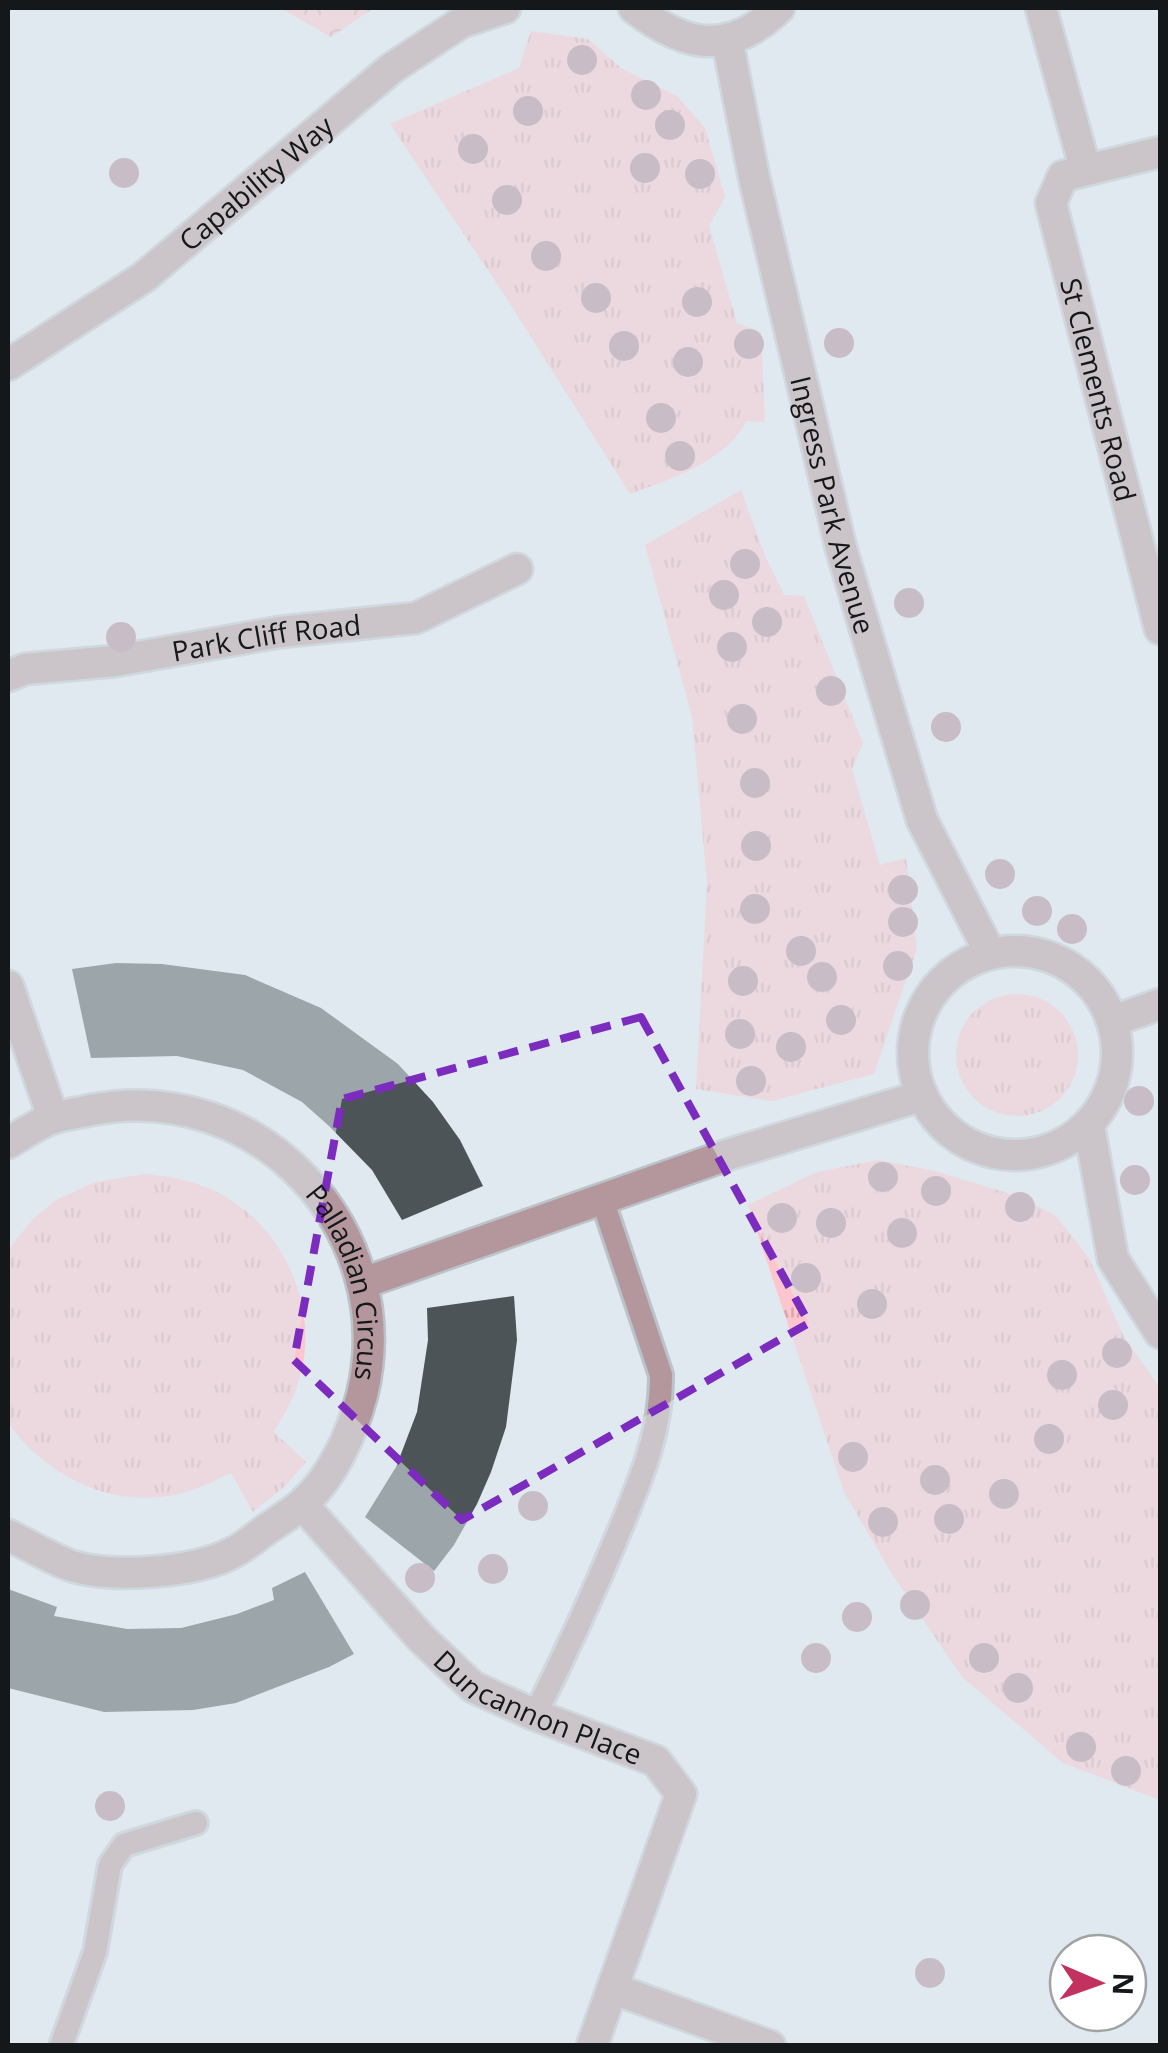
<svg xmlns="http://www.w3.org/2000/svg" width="1168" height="2053" font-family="'Open Sans',sans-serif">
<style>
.grass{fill:url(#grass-tufts)}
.forest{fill:url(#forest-crowns)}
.building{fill:#4c5458}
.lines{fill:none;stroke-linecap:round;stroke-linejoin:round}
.lane-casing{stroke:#bbc3c9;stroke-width:28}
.street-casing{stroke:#bbc3c9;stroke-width:35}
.lane{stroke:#b4979c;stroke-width:22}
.street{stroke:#b4979c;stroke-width:30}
.tree{fill:#ad8794}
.marked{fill:none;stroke:#7b2cbf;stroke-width:8;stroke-dasharray:20 12;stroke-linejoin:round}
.labels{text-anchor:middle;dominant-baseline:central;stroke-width:10;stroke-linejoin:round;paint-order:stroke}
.street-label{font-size:28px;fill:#15181a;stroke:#fff}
</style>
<defs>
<pattern id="grass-tufts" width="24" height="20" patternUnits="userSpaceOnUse" patternTransform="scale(2.5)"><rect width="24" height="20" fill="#fdc5ce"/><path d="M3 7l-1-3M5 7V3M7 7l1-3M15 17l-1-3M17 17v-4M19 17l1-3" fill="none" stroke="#d8a8b0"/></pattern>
<pattern id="forest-crowns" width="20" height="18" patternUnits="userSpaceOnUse" patternTransform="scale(2.5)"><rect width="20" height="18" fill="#fdc5ce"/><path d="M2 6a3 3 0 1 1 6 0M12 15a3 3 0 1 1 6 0" fill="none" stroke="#d8a8b0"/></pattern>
</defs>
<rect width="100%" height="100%" fill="#dfe9ef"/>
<path class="grass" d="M531 31 588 39 621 68 677 96 705 128 725 197 709 226 737 323 761 332 765 422 747 421C723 463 673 478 630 494L505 296 390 124 519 68Z
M741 490 765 556 784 595 804 596 863 743 852 769 880 865 906 858 917 948 874 1074 772 1101 696 1089 707 883 692 717 645 545Z
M956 1055a61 61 0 1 1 122 0a61 61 0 1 1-122 0Z
M878 1160 935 1171 1014 1195 1055 1215 1089 1258 1124 1337 1160 1388V1800L1063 1763 962 1677 890 1571 844 1492 748 1205 817 1172Z
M145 1174C166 1176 186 1179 205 1187 278 1215 321 1302 300 1377 295 1397 284 1414 274 1432L306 1462 285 1486 253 1512 231 1473C219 1478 207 1485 195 1489 123 1515 50 1481 8 1423V1250L32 1220 56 1200 95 1182Z"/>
<path class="forest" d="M280 8H374L331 37Z"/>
<path class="building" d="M116 963 162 964 245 975 321 1008 398 1064 433 1102 460 1140 483 1186 402 1220 372 1170 329 1126 302 1102 243 1070 177 1056 91 1058 72 969Z
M514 1296 517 1340 506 1427 491 1472 477 1504 454 1545 434 1571 365 1517 396 1467 417 1412 428 1340 427 1308Z
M305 1572 354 1654 329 1667 236 1703 193 1710 104 1712 8 1688V1589L57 1607 54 1616 127 1629 181 1628 237 1614 274 1600 272 1588Z"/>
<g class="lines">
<defs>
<path id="lane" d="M535 1715C564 1657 591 1599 616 1539 638 1486 662 1433 661 1375L602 1199
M61 2046 95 1952 110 1865 124 1845 196 1823"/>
<g id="street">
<path d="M634 8C685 47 728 57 779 8"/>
<path d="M1041 8 1085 168"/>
<path id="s1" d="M727 39 754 177 841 548 922 820 990 953"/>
<path id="s2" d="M1160 152 1063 176 1051 203 1160 629"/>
<path id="s3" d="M8 365 144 277 392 68 462 22 505 8"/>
<path id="s4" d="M8 676 25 669 115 661 280 632 416 618 517 569"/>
<circle cx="1015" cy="1053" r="102"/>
<path d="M8 986 53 1118"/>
<path d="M1113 1021 1160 1004"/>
<path d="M1089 1126 1113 1259 1160 1333"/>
<path id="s5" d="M8 1143C22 1135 38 1123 54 1118 65 1114 79 1113 91 1110 258 1077 402 1230 362 1395 352 1434 332 1479 300 1506 289 1515 275 1523 263 1532 253 1539 243 1548 232 1553 195 1573 108 1579 69 1565 48 1557 28 1545 8 1535"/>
<path d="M363 1283 730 1154 921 1096"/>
<path id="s6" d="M302 1504 422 1639 473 1687 535 1715 656 1761 681 1794 592 2046"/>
<path d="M614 1989 770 2046"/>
</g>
</defs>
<use href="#lane" class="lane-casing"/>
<use href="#street" class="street-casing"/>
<use href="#lane" class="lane"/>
<use href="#street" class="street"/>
</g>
<g class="tree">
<circle cx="582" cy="60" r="15"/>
<circle cx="646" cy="95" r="15"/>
<circle cx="528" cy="111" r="15"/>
<circle cx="670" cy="125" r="15"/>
<circle cx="473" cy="149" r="15"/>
<circle cx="645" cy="168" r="15"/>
<circle cx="124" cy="173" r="15"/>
<circle cx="700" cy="174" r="15"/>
<circle cx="507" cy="200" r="15"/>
<circle cx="546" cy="256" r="15"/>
<circle cx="596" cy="298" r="15"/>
<circle cx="697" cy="302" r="15"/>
<circle cx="839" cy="343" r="15"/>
<circle cx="749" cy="344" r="15"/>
<circle cx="624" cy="346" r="15"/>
<circle cx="688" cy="362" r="15"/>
<circle cx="661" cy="418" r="15"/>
<circle cx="680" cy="456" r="15"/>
<circle cx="745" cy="564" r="15"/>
<circle cx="724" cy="595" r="15"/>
<circle cx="909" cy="603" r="15"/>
<circle cx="767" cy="622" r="15"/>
<circle cx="121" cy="637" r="15"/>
<circle cx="732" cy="647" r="15"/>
<circle cx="831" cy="691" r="15"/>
<circle cx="742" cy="719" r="15"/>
<circle cx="946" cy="727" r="15"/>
<circle cx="755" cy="783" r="15"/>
<circle cx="756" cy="846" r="15"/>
<circle cx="1000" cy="874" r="15"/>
<circle cx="903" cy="890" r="15"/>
<circle cx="755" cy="909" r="15"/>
<circle cx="1037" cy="911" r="15"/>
<circle cx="903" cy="922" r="15"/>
<circle cx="1072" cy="929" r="15"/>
<circle cx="801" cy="951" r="15"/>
<circle cx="898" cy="966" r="15"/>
<circle cx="822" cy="977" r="15"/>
<circle cx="743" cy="981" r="15"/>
<circle cx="841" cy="1020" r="15"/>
<circle cx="740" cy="1034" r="15"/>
<circle cx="791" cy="1047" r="15"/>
<circle cx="751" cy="1081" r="15"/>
<circle cx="1139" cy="1101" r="15"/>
<circle cx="883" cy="1177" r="15"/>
<circle cx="1135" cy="1180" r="15"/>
<circle cx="936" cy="1191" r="15"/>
<circle cx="1020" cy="1207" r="15"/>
<circle cx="782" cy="1218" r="15"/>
<circle cx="831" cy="1223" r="15"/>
<circle cx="902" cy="1233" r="15"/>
<circle cx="806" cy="1278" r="15"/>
<circle cx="872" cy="1304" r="15"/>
<circle cx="1117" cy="1353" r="15"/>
<circle cx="1062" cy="1375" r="15"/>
<circle cx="1113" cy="1405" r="15"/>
<circle cx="1049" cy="1439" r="15"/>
<circle cx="853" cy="1457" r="15"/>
<circle cx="935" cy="1480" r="15"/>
<circle cx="1004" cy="1494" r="15"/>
<circle cx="533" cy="1506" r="15"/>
<circle cx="949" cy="1519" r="15"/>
<circle cx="883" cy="1522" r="15"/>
<circle cx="493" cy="1569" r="15"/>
<circle cx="420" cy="1578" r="15"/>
<circle cx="915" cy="1605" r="15"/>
<circle cx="857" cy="1617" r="15"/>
<circle cx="816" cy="1658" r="15"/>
<circle cx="984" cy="1658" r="15"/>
<circle cx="1018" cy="1688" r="15"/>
<circle cx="1081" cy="1747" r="15"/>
<circle cx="1126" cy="1771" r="15"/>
<circle cx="110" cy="1806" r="15"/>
<circle cx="930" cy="1973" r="15"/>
</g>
<path d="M0 0H1168V2053H0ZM641 1017 809 1323 462 1520 294 1360 342 1099Z" fill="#dfe9ef" fill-opacity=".55" fill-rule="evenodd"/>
<path class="marked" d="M641 1017 809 1323 462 1520 294 1360 342 1099Z"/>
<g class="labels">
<g class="street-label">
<text stroke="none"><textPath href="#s3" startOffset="308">Capability Way</textPath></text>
<text stroke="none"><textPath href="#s2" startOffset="322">St Clements Road</textPath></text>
<text stroke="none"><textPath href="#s1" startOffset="478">Ingress Park Avenue</textPath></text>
<text stroke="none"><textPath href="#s4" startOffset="262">Park Cliff Road</textPath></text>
<text stroke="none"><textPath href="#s5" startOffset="440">Palladian Circus</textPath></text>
<text stroke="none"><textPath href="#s6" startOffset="318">Duncannon Place</textPath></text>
</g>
</g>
<rect width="1168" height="2053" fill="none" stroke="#15181a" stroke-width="20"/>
<g transform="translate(1098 1983) rotate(92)"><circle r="48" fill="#ffffff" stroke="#a1a3a3" stroke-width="2.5"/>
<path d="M0-8L18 38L0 25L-18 38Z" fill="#c1335e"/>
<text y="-15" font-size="28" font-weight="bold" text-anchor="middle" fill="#15181a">N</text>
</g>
</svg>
